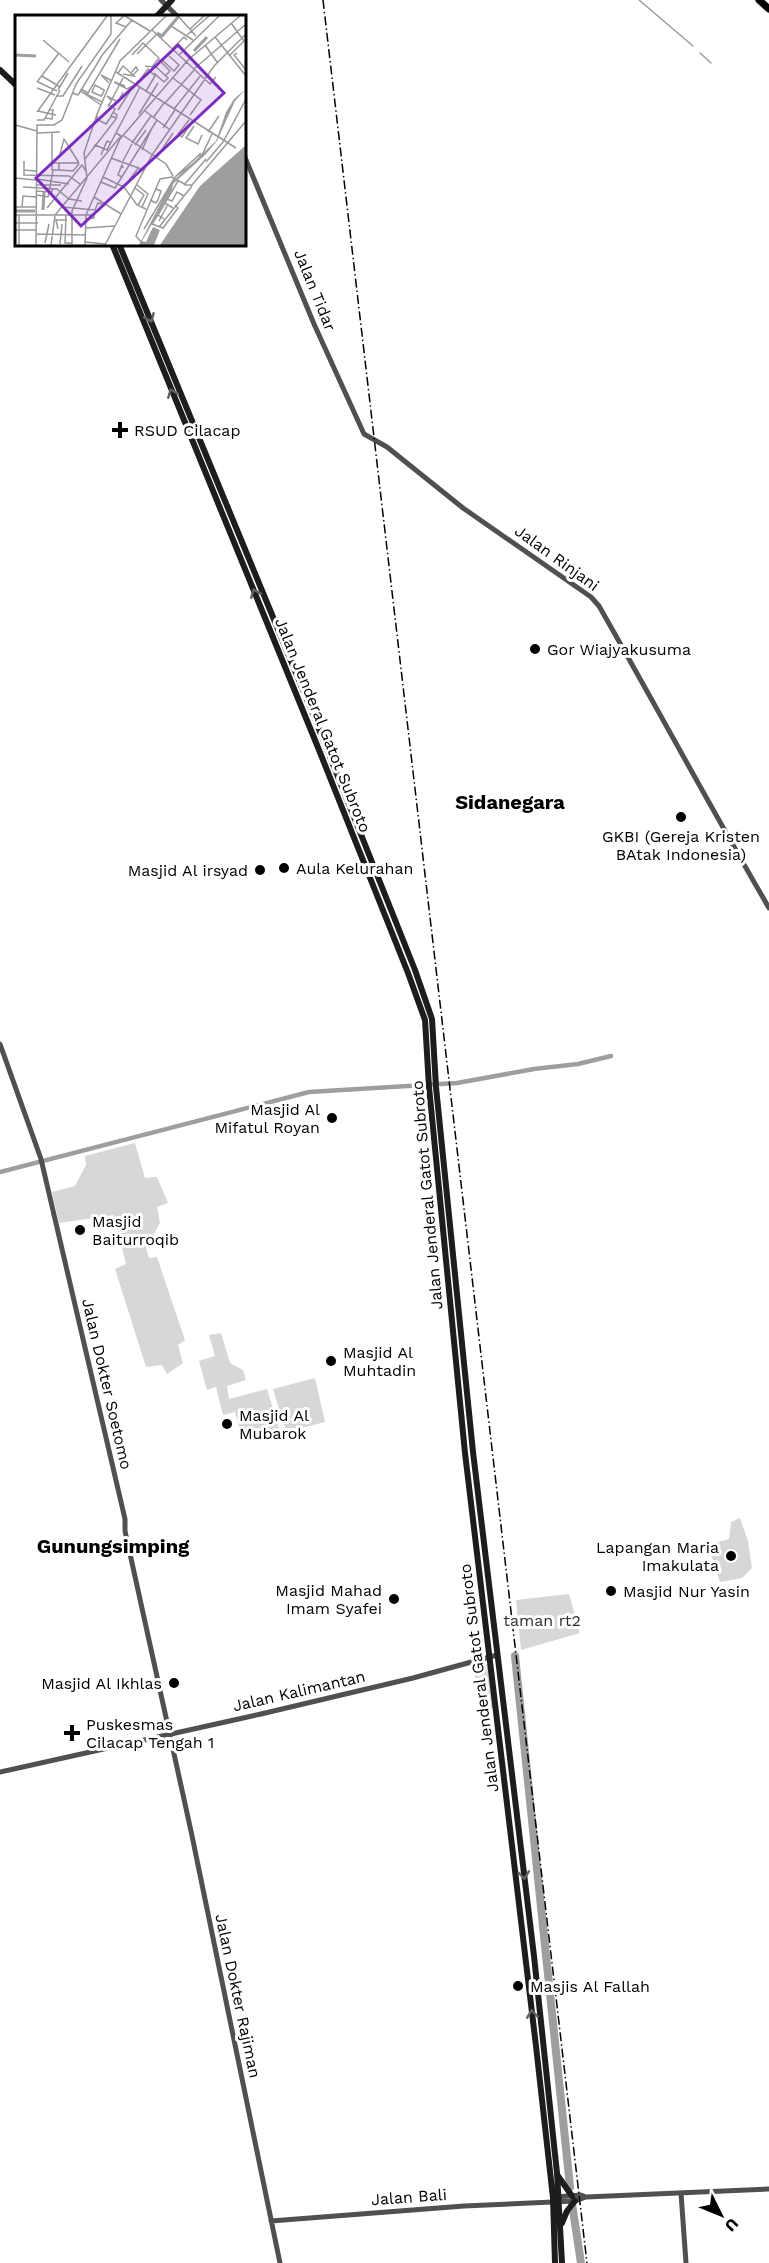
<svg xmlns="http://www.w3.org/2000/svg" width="769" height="2263" font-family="'Work Sans',sans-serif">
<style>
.green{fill:#d7d7d7}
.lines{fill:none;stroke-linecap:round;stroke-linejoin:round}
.stream{stroke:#9e9e9e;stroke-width:1.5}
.canal{stroke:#9e9e9e;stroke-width:4.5}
.river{stroke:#9e9e9e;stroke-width:8}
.trunk-casing{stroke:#dbdbdb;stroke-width:9}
.tertiary{stroke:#505050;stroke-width:5}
.secondary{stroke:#1d1d1d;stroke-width:6}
.trunk{stroke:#000;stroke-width:7}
.rail{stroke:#000;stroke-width:1.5;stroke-dasharray:9 3 1.5 3;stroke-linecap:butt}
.oneway{stroke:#616161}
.poi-dot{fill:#000;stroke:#fff;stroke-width:2}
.labels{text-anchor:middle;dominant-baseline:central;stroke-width:6;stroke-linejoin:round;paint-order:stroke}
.street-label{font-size:16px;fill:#000;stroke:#fff}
.poi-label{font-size:16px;fill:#000;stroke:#fff;text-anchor:start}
.park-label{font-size:16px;fill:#2e2e2e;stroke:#fff}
.quarter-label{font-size:20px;font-weight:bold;fill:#000;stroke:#fff}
.inset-river{fill:none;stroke:#9e9e9e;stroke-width:3}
.inset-road{fill:none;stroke:#999;stroke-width:1.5}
.view{fill:#7b2cbf;fill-opacity:0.15;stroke:#7b2cbf;stroke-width:3}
.inset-edge{fill:none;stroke:#000;stroke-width:3}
</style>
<rect width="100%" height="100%" fill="#fff"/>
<path class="green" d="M135 1143 145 1178 157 1177 168 1203 157 1207 160 1223 146 1248 149 1258 157 1257 185 1340 178 1345 183 1363 167 1374 162 1365 146 1367 115 1269 126 1264 114 1215 59 1223 52 1192 75 1186 86 1165 85 1156Z
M221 1333 230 1363 243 1370 246 1380 227 1386 229 1399 267 1389 280 1432 243 1441 235 1412 223 1415 216 1387 207 1390 199 1361 215 1356 209 1335Z
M315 1378 325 1422 286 1432 273 1389Z
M740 1518 748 1541 752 1568 742 1578 720 1582 708 1545 729 1539 731 1522Z
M569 1594 580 1633 521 1650 516 1600Z
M489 1664 495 1708 481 1711 473 1666Z"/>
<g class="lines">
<path class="stream" d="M639 0 693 46
M700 53 711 63"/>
<path class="canal" d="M0 1172 309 1092 457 1083 534 1069 578 1064 611 1056"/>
<path class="river" d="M515 1656 570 2187
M572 2204 581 2263"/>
<defs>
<path id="trunk" d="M759 0 769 9"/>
</defs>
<use href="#trunk" class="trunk-casing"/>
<path class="tertiary" d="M161 0 177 16
M244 155 314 324 364 434 387 447 463 508 591 597 599 606C656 706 711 808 769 908
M0 1044 41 1159 125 1519V1531L191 1831 280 2263
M0 1772 261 1714 413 1678 497 1655
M681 2193 686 2263
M555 2197 581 2195 586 2197
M271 2221 464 2206 575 2201 586 2197 769 2189"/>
<path class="secondary" d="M157 16 172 0
M0 70 16 85
M112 244 317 745 408 973 425 1020 429 1087 465 1453 536 2046 553 2198 555 2263
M119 244 313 714 415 970 432 1019 436 1087 473 1452 534 1956 557 2173 562 2263
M558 2176 572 2196
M562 2223 567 2211 575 2201"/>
<use href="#trunk" class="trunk"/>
<path class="rail" d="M323 0 587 2263"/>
</g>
<defs><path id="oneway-chevron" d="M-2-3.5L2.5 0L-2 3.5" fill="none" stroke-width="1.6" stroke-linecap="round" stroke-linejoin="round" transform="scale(1.5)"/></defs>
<g class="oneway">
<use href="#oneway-chevron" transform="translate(150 318) rotate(66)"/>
<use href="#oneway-chevron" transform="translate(172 393) rotate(-112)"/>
<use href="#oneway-chevron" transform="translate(255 593) rotate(-113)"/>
<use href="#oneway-chevron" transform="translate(524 1875) rotate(83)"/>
<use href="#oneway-chevron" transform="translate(532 2014) rotate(-97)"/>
</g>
<g class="poi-dot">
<path d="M117 421h6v6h6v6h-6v6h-6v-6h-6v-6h6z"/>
<circle cx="535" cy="649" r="6"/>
<circle cx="681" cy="817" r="6"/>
<circle cx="284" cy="868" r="6"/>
<circle cx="260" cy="870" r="6"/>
<circle cx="332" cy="1118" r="6"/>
<circle cx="80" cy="1230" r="6"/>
<circle cx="331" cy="1361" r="6"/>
<circle cx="227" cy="1424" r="6"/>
<circle cx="731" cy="1556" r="6"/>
<circle cx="611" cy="1591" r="6"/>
<circle cx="394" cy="1599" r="6"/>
<circle cx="174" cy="1683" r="6"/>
<path d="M69 1724h6v6h6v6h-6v6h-6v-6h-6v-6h6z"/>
<circle cx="518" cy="1986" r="6"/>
</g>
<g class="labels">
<g class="street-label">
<text transform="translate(315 290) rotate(68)">Jalan Tidar</text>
<text transform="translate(557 558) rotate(36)">Jalan Rinjani</text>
<text transform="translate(323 725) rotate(68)">Jalan Jenderal Gatot Subroto</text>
<text transform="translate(427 1195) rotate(-95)">Jalan Jenderal Gatot Subroto</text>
<text transform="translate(107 1384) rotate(77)">Jalan Dokter Soetomo</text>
<text transform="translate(479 1678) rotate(-97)">Jalan Jenderal Gatot Subroto</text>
<text transform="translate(299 1691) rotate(-13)">Jalan Kalimantan</text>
<text transform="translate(238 1996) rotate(78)">Jalan Dokter Rajiman</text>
<text transform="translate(409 2197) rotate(-4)">Jalan Bali</text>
</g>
<g class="poi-label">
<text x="134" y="430">RSUD Cilacap</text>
<text x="547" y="649">Gor Wiajyakusuma</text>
<text x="681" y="836" text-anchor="middle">GKBI (Gereja Kristen<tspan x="681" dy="18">BAtak Indonesia)</tspan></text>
<text x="296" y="868">Aula Kelurahan</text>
<text x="248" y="870" text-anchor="end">Masjid Al irsyad</text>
<text x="320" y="1109" text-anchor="end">Masjid Al<tspan x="320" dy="18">Mifatul Royan</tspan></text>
<text x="92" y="1221">Masjid<tspan x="92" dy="18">Baiturroqib</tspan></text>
<text x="343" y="1352">Masjid Al<tspan x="343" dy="18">Muhtadin</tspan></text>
<text x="239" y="1415">Masjid Al<tspan x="239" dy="18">Mubarok</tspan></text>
<text x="719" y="1547" text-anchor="end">Lapangan Maria<tspan x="719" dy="18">Imakulata</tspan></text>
<text x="382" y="1590" text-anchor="end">Masjid Mahad<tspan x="382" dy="18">Imam Syafei</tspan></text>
<text x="623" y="1591">Masjid Nur Yasin</text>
<text x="162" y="1683" text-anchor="end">Masjid Al Ikhlas</text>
<text x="86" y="1724">Puskesmas<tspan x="86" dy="18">Cilacap Tengah 1</tspan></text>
<text x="530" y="1986">Masjis Al Fallah</text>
</g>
<g class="park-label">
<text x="542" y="1620">taman rt2</text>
</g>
<g class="quarter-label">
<text x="510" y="802">Sidanegara</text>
<text x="113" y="1546">Gunungsimping</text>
</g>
</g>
<g transform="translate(15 15)">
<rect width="231" height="231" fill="#fff"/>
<path d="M231 74 220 86 202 126 190 140 158 169 157 175 127 226 131 227 138 212 145 215 139 230H124L156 168 201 126 211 97 219 84ZM231 130V230H145L185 171Z" fill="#9e9e9e"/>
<path class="inset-river" d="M142 18 147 21 164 1M179 36 192 22M0 40 21 41M28 195 29 177M0 196H20"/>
<path class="inset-road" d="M109 1 101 8 111 12M110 1 135 16M163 1 181 21M156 11 178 25M175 14 189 1M137 15 195 69 201 62M172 20 194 1M200 22 231 61M28 25 54 47M190 30 202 47M158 33 169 22 172 25M222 38 219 40 231 55M122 39 142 19M117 40 128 28 144 43 137 52 130 51M164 40 204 1M215 40 229 26 216 8M143 44 155 56 150 61M146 44 159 56 164 50 154 41M139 50 153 63 149 67 139 58M179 54 231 9M101 57 221 133M103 58 108 51 119 61 108 59M116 58 121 52 123 55 118 60M27 61 45 72M158 63 186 85 175 100M22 67 44 38M23 67 42 76M94 68 86 60 97 66M122 69 133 54 140 61 131 76M110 71 99 67 112 74 118 71M22 73 40 80M66 74 73 78 105 24M43 75 53 58M89 75 80 70 77 77 86 81 87 80 89 76V74M65 76 87 87M67 77 86 90M58 78 63 80 88 39 117 5M41 81H48L67 51M96 85 92 81 103 87 108 77M150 88 180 54M93 89 100 94 96 101 101 103M93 92 108 63M159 94 186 60M103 95 119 70M23 96 41 100M130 96 154 114M22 97 92 1M124 99 143 68M83 101 81 104 91 109 96 102M30 103 37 104 38 95H34M138 103 149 88M22 105H29L45 75M174 105 163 119 167 122 177 107M0 110 22 116M179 111 171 123 183 129 187 120M148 113 160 95M193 117 204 101M22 118 45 117M37 118V155H44V148M109 121 151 149 158 161M117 128 136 101M120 130 131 115M78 134 80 130 92 135 125 72M127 135 136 115M45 139 49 124 64 148M86 140 92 126 96 128M182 141 187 140 197 119M142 142 158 118M96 143 129 155M70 144 101 104 102 100 98 97M9 146V155L21 156M108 146 117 129M191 147 208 127 231 84M37 148H64M9 155V160L54 161 65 169M44 155 58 156 64 149M88 162 109 172 122 190 131 194M107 162 103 160 107 150 108 153M160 162 178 149M0 163 21 165M159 163 186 138M22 164 54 169M86 167 100 173 142 105M22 170H46M122 170 133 179 127 192M169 170 191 144M8 172 42 174 54 184 67 186M109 172 124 152M120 173 129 180 123 190M22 176 37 177V173M22 180 33 182 38 156M79 182 106 199M152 184 157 186 162 177 169 181M135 185 141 188 143 185 146 176 141 174M150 188 163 166M0 192H22M7 192 8 181 21 182M47 192 80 195 83 188 87 189M32 193 67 150 71 156M0 200H21M21 200H71M40 200 106 121 101 118M51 200 50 228H57M143 200 150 188 158 193M71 204 79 203V200H71M149 204 143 200 137 209 148 213 163 193 160 190M144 206 153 189M0 208H23M144 212 177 171M71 213 99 211M43 214 41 205H52M129 214 159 164M0 215H21M21 219 71 220M70 227 90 229M30 228 34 209M45 229 47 209M4 230V200M21 230 22 110H39L47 105 61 69 96 19V1M36 230 40 201M57 230V196L72 163 69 138 82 99 105 46 151 1M70 230 71 200 105 124 173 45 225 1M90 230 137 140 199 51 231 19M129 230 121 221 145 164 157 162 171 170H177L231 106"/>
<path class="view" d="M163 30 209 78 66 211 21 163Z"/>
<rect width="231" height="231" class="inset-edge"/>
</g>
<g transform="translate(721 2215) rotate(133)" stroke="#ffffff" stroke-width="4.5" paint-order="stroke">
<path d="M0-4.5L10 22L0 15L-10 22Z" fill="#000000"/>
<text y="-9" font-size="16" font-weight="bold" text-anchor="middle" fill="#000000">U</text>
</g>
</svg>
